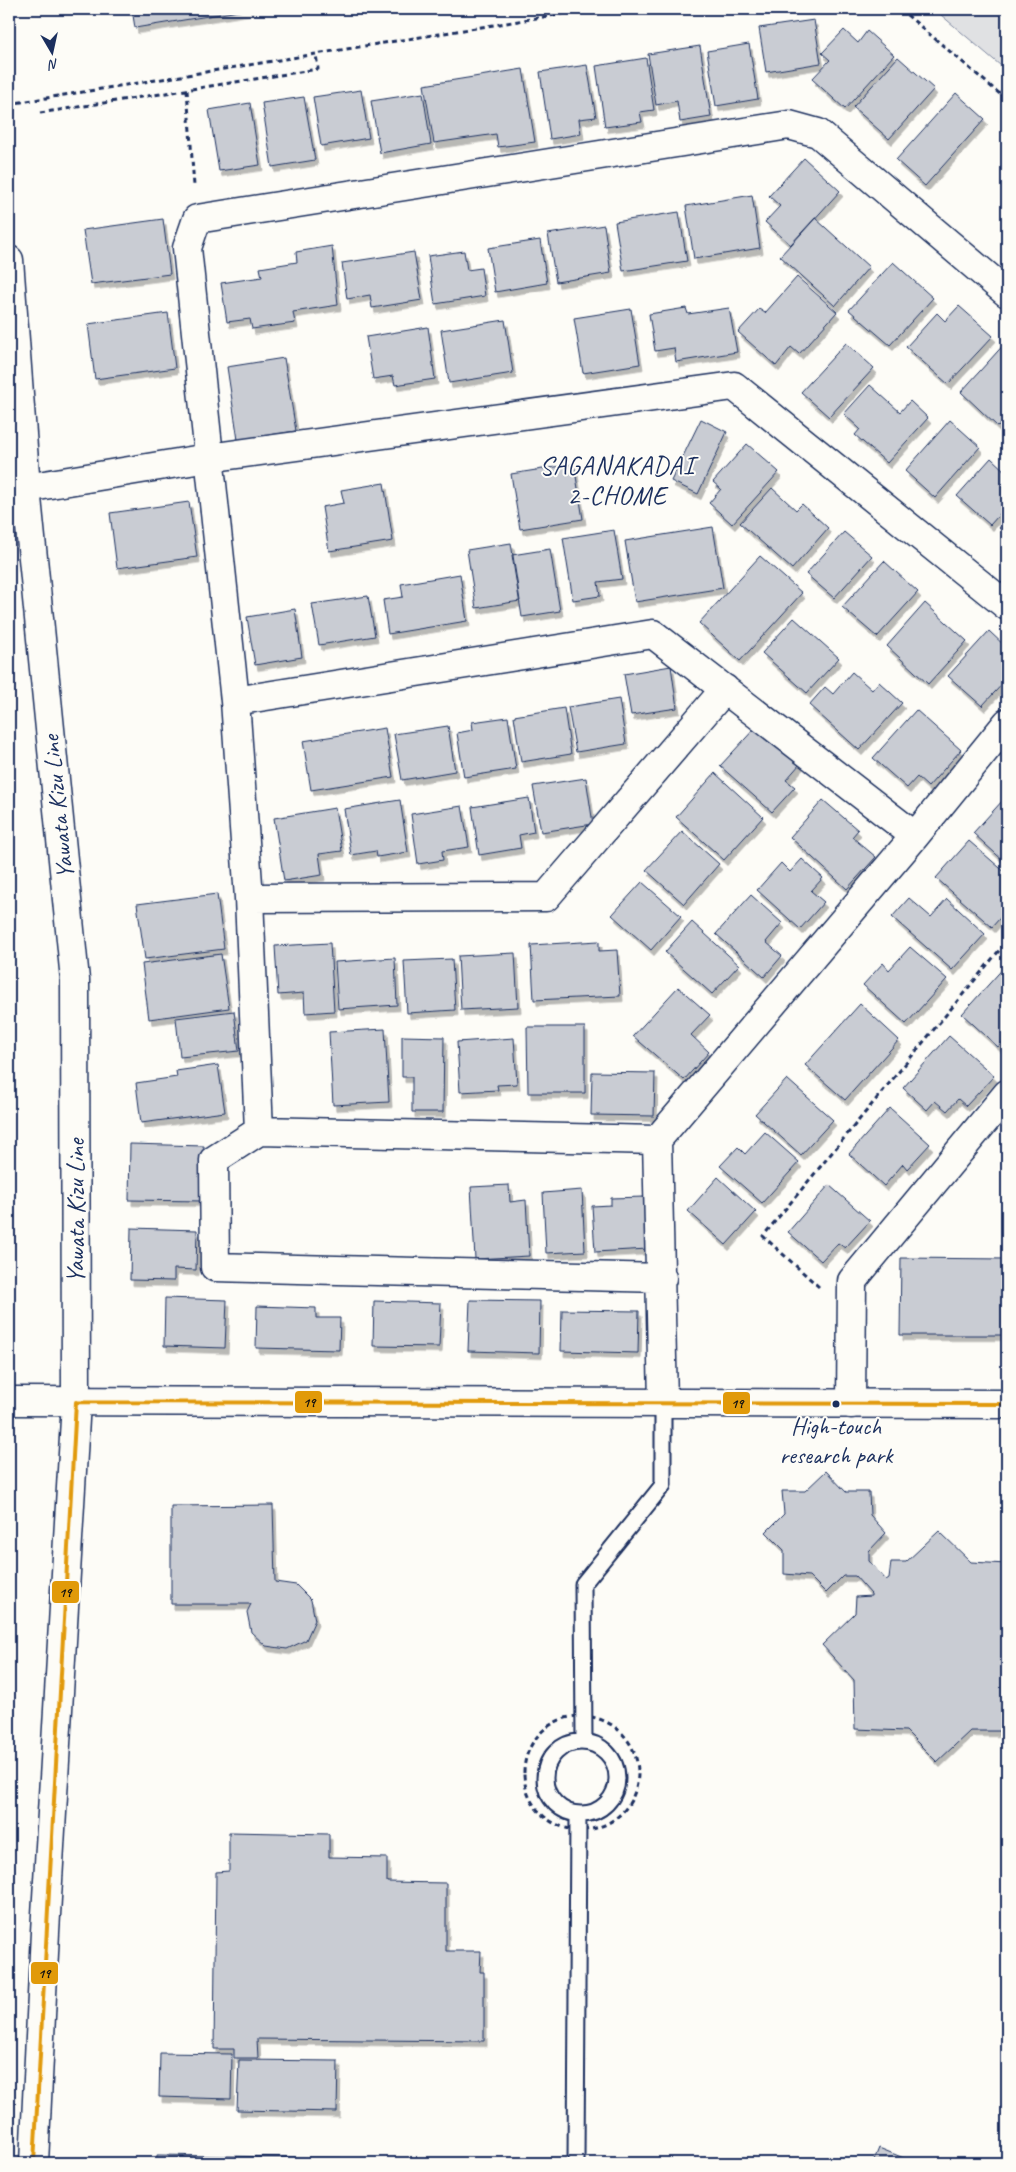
<svg xmlns="http://www.w3.org/2000/svg" width="1016" height="2172" font-family="Caveat,sans-serif">
<style>
.green{fill:#e0e1e3;stroke:#7e88a0}
.building{fill:#c9ccd3;stroke:#1b2f5e;filter:url(#shadow)}
.lines{fill:none;stroke-linecap:round;stroke-linejoin:round}
.lane-casing{stroke:#1b2f5e;stroke-width:19}
.street-casing{stroke:#1b2f5e;stroke-width:31}
.secondary-casing{stroke:#1b2f5e;stroke-width:31}
.primary-casing{stroke:#1b2f5e;stroke-width:31}
.path{stroke:#1b2f5e;stroke-width:3;stroke-dasharray:5 4;stroke-linecap:butt}
.lane{stroke:#fdfcf7;stroke-width:15}
.street{stroke:#fdfcf7;stroke-width:28}
.secondary{stroke:#fdfcf7;stroke-width:28}
.primary{stroke:#fdfcf7;stroke-width:28}
.bus-1-casing{stroke:#fdfcf7;stroke-width:8}
.bus-1{stroke:#e19a09;stroke-width:4}
.bus-dot{fill:#1b2f5e;stroke:#fdfcf7;stroke-width:2}
.labels{text-anchor:middle;dominant-baseline:central;stroke-width:4;stroke-linejoin:round;paint-order:stroke}
.bus-label{font-size:24px;fill:#1b2f5e;stroke:#fdfcf7}
.street-label{font-size:25px;fill:#1b2f5e;stroke:#fdfcf7}
.neighbourhood-label{font-size:26px;letter-spacing:1px;fill:#1b2f5e;stroke:#fdfcf7}
.line-badge{stroke:#fdfcf7;stroke-width:2}
.pale-badge-label{font-size:14px;text-anchor:middle;font-weight:bold;fill:#111}
</style>
<defs>
<filter id="shadow"><feDropShadow dx="3" dy="5.5" stdDeviation="0" flood-color="#0004"/></filter>
</defs>
<rect width="100%" height="100%" fill="#fdfcf7"/>
<filter id="ink" filterUnits="userSpaceOnUse"><feTurbulence type="fractalNoise" baseFrequency=".02" numOctaves="2"/><feDisplacementMap in="SourceGraphic" scale="10" xChannelSelector="R" yChannelSelector="G"/><feConvolveMatrix kernelMatrix="1 2 1 2 8 2 1 2 1" color-interpolation-filters="sRGB"/></filter>
<g filter="url(#ink)">
<path class="green" d="M934 9H1007V71Z"/>
<path class="building" d="M132 9H251L135 28Z
M814 20 821 63 766 72 759 28Z
M844 30 858 43 867 31 894 55 845 109 812 79 830 60 822 53Z
M749 44 758 99 716 106 707 51Z
M700 46 711 117 680 122 677 101 656 105 648 54Z
M898 57 934 89 889 139 853 107Z
M646 58 654 110 640 112 642 122 605 127 596 66Z
M587 65 596 117 579 119 581 134 550 139 540 72Z
M523 69 535 142 498 147 496 134 434 143 424 85Z
M361 90 369 138 321 146 313 97Z
M423 93 431 144 380 153 371 101Z
M956 93 985 119 925 186 896 160Z
M304 97 315 160 272 167 262 103Z
M250 103 260 165 219 171 209 110Z
M804 158 840 191 791 245 765 222 780 206 769 196Z
M752 195 760 248 694 259 686 206Z
M679 212 687 261 623 271 615 222Z
M815 218 869 267 835 306 780 256Z
M163 219 170 274 91 284 83 230Z
M604 225 611 273 556 282 548 234Z
M540 240 547 283 495 292 488 248Z
M332 246 338 305 293 312 295 323 252 329 250 319 227 322 221 283 262 277 260 268 297 262 296 252Z
M464 251 467 270 481 268 485 296 435 304 428 256Z
M414 252 422 300 372 308 370 295 347 299 342 263Z
M893 262 933 298 890 345 849 310Z
M797 277 837 312 799 354 791 347 776 366 738 332 759 309 765 313Z
M959 306 993 336 948 384 906 347 937 313 945 321Z
M686 308 688 314 729 308 737 352 676 362 674 348 655 351 649 314Z
M631 309 640 364 583 373 574 318Z
M168 313 175 368 95 379 88 324Z
M505 320 513 373 449 383 441 330Z
M428 327 435 379 395 385 393 376 373 379 366 337Z
M1007 341V417L998 427 961 392Z
M846 343 874 368 829 417 801 392Z
M284 358 296 431 238 440 227 367Z
M870 385 900 412 910 401 928 418 887 463 855 435 860 429 844 414Z
M701 419 727 432 698 494 671 481Z
M950 420 980 447 935 498 905 471Z
M747 444 779 472 732 524 709 503 721 489 713 482Z
M991 458 1007 473V506L990 525 957 496Z
M574 464 583 519 520 529 511 474Z
M384 483 393 541 329 551 322 507 344 503 341 490Z
M772 488 796 510 802 504 828 528 792 569 740 523Z
M189 502 197 557 117 568 110 513Z
M1007 519V536L999 528Z
M713 527 723 588 635 602 625 541Z
M614 530 622 579 598 582 600 596 573 600 563 538Z
M844 532 872 556 834 598 806 574Z
M511 543 520 601 476 608 467 550Z
M550 549 560 611 522 617 512 555Z
M760 556 802 593 740 661 699 623Z
M884 561 918 592 877 637 842 607Z
M460 574 467 621 388 634 383 600 403 597 401 584Z
M368 596 375 636 319 645 312 604Z
M925 603 967 641 928 684 887 646Z
M295 609 302 657 255 665 247 617Z
M794 618 839 658 807 693 762 653Z
M989 631 1007 648V679L982 706 948 676Z
M671 666 677 708 631 715 624 674Z
M852 672 872 690 879 682 902 703 859 750 809 705 825 687 833 694Z
M619 699 626 744 576 752 568 707Z
M564 708 571 754 521 762 514 716Z
M916 710 961 750 928 787 917 777 907 788 873 758Z
M508 717 516 769 464 777 457 733 473 730 472 722Z
M448 726 455 771 402 780 394 734Z
M757 726 800 764 786 780 795 787 772 812 720 766Z
M385 728 393 777 311 790 303 741Z
M715 773 763 817 724 860 676 817Z
M586 778 593 824 541 832 533 786Z
M529 798 534 832 519 835 521 848 479 855 472 807Z
M1004 799 1007 802V864L973 833Z
M400 800 408 852 377 857 376 851 351 855 344 809Z
M823 800 858 830 852 837 876 857 847 889 790 837Z
M462 806 469 847 442 851 443 860 418 864 411 814Z
M335 808 342 851 319 854 322 875 284 881 274 818Z
M682 831 719 864 684 904 646 870Z
M969 841 1007 874V910L992 927 936 878Z
M802 859 823 878 811 891 824 902 800 929 757 890 781 863 790 872Z
M642 882 681 916 651 950 612 915Z
M217 894 224 949 145 959 137 904Z
M751 895 782 923 766 942 782 956 764 977 716 934Z
M909 898 931 917 947 899 985 934 952 970 892 917Z
M692 922 739 965 712 994 665 952Z
M599 941V951L617 950 620 996 534 1000 531 945Z
M330 943 334 1011 305 1013 304 993 278 995 275 946Z
M910 947 947 979 906 1024 863 985 883 963 889 970Z
M515 953 518 1007 461 1010 458 956Z
M221 954 229 1008 149 1019 142 964Z
M395 958 397 1005 338 1009 335 962Z
M452 959 455 1010 407 1013 404 961Z
M1007 964V1037L998 1047 962 1014Z
M678 987 710 1015 691 1035 709 1052 684 1080 633 1036Z
M860 1004 899 1040 845 1100 805 1065Z
M234 1011 239 1051 180 1057 176 1018Z
M527 1027H585V1093H528Z
M385 1029 389 1102 333 1105 329 1032Z
M402 1036 444 1037 443 1112H412V1077H402Z
M949 1036 994 1076 966 1106 958 1099 947 1111 935 1101 927 1110 903 1088Z
M514 1038 517 1084 497 1085 498 1090 460 1092 457 1042Z
M218 1065 225 1112 141 1123 136 1083 177 1077 176 1071Z
M592 1072 655 1073 654 1116 591 1115Z
M787 1079 833 1120 801 1155 755 1114Z
M890 1108 930 1144 907 1169 903 1164 884 1186 849 1154Z
M765 1132 799 1162 762 1203 720 1166 738 1147 745 1154Z
M130 1144 204 1146 203 1201 129 1200Z
M718 1177 756 1212 726 1245 688 1211Z
M509 1185 510 1202 526 1200 529 1256 475 1259 471 1187Z
M829 1185 870 1221 845 1248 838 1243 821 1261 788 1232Z
M582 1190 585 1251 546 1253 543 1193Z
M644 1197 648 1249 595 1252 592 1206 611 1205V1198Z
M131 1228 197 1230 196 1270 174 1269V1281L130 1280Z
M901 1258 1007 1259V1335H900Z
M165 1298 227 1300 225 1348 164 1346Z
M470 1300 540 1301 539 1353 468 1351Z
M374 1301 441 1303 439 1347 373 1346Z
M257 1306 316 1308V1318H340L339 1350 256 1348Z
M562 1310 639 1311 638 1353 561 1351Z
M826 1471 846 1492H869L870 1515 886 1533 869 1551V1561L886 1580 889 1578 891 1562H906L939 1531 971 1562 1007 1564V1731H970L937 1762 906 1731 855 1729 854 1680 822 1645 855 1613 856 1597 871 1596V1594L855 1576H843L826 1593 809 1576 784 1574V1550L766 1532 784 1514 782 1491H805Z
M273 1505 275 1582 296 1585 311 1600 315 1620 306 1640 287 1649 266 1646 251 1632 247 1612 251 1604H171V1506Z
M229 1832 329 1834V1857L387 1858V1882L446 1883V1951H481L480 1972H484V2041L257 2039 258 2058H234V2049H214L216 1872 229 1871Z
M160 2053 232 2054 231 2099 159 2097Z
M239 2060 338 2061 337 2112 237 2110Z
M879 2148 916 2163H873Z
M157 2155 341 2158V2163H157Z"/>
<g class="lines">
<defs>
<path id="lane" d="M545 1778a36 36 0 1 1 72 0a36 36 0 1 1-72 0Z
M584 1742 583 1584 663 1485V1402
M576 2163 578 1814"/>
<path id="street" d="M26 488 208 458 734 386 1007 606
M235 701 653 634 915 836
M249 898 546 897 725 689
M259 1131 214 1160 215 1267 662 1278
M657 1140 259 1131 249 898 235 701 187 248 197 219 789 125 818 133 1007 293
M663 1402 657 1140 915 836 1007 723
M851 1404 852 1281 1007 1094"/>
<path id="secondary" d="M9 1401 1007 1404"/>
<path id="primary" d="M9 260 26 488 75 980 76 1402 45 1932 34 2163"/>
</defs>
<use href="#lane" class="lane-casing"/>
<use href="#street" class="street-casing"/>
<use href="#secondary" class="secondary-casing"/>
<use href="#primary" class="primary-casing"/>
<path class="path" d="M900 9 1007 100
M187 90 194 186
M9 104 592 9
M40 113 318 69 316 54
M819 1287 763 1236 1007 941
M524 1773a57 57 0 1 1 114 0a57 57 0 1 1-114 0Z"/>
<use href="#lane" class="lane"/>
<use href="#street" class="street"/>
<use href="#secondary" class="secondary"/>
<use href="#primary" class="primary"/>
<defs>
<path id="bus-1" d="M76 1402 1007 1404
M34 2163 76 1402"/>
</defs>
<use href="#bus-1" class="bus-1-casing"/>
<use href="#bus-1" class="bus-1"/>
</g>
</g>
<circle class="bus-dot" cx="836" cy="1404" r="4.5"/>
<g class="labels">
<g class="bus-label">
<text x="836" y="1426">High-touch<tspan x="836" dy="29">research park</tspan></text>
</g>
<g class="street-label">
<text transform="translate(58 807) rotate(-96)">Yawata Kizu Line</text>
<text transform="translate(76 1211) rotate(-90)">Yawata Kizu Line</text>
</g>
<g class="neighbourhood-label">
<text x="617" y="465">SAGANAKADAI<tspan x="617" dy="30">2-CHOME</tspan></text>
</g>
</g>
<g class="line-badge">
<rect x="294" y="1390" width="29" height="24" rx="5" fill="#e19a09"/>
<rect x="722" y="1391" width="29" height="24" rx="5" fill="#e19a09"/>
<rect x="51" y="1580" width="29" height="24" rx="5" fill="#e19a09"/>
<rect x="30" y="1961" width="29" height="24" rx="5" fill="#e19a09"/>
</g>
<g class="pale-badge-label">
<text x="309" y="1407">19</text>
<text x="737" y="1408">19</text>
<text x="65" y="1597">19</text>
<text x="44" y="1978">19</text>
</g>
<rect width="1016" height="2172" fill="none" stroke="#fdfcf7" stroke-width="30"/>
<rect x="15" y="15" width="986" height="2142" fill="none" stroke="#1b2f5e" stroke-width="2" filter="url(#ink)"/>
<g transform="translate(52 52) rotate(171)" stroke="#fdfcf7" stroke-width="4" paint-order="stroke">
<path d="M0-4L9 19L0 12L-9 19Z" fill="#1b2f5e"/>
<text y="-8" font-size="14" font-weight="bold" text-anchor="middle" fill="#1b2f5e">N</text>
</g>
</svg>
